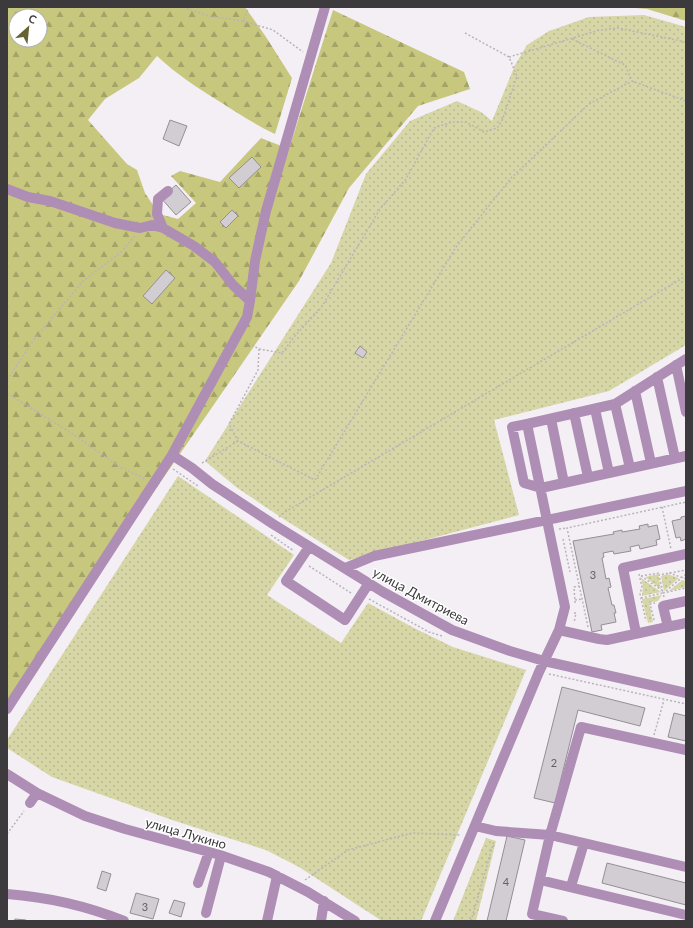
<svg xmlns="http://www.w3.org/2000/svg" width="693" height="928" font-family="Lato,sans-serif">
<style>
.grass{fill:url(#grass-dots)}
.forest{fill:url(#forest-firs);fill-rule:evenodd}
.building{fill:#d2cdd3;stroke:#948f95}
.lines{fill:none;stroke-linecap:round;stroke-linejoin:round}
.path{stroke:#b8b4b9;stroke-width:1.5;stroke-dasharray:2 2;stroke-linecap:butt}
.minor{stroke:#af8eb6;stroke-width:10}
.labels{text-anchor:middle;dominant-baseline:central;stroke-width:3;stroke-linejoin:round;paint-order:stroke}
.number-label{font-size:11px;fill:#625f62}
.street-label{font-size:13px;fill:#3c3a3c;stroke:#fff}
</style>
<defs>
<pattern id="grass-dots" width="8" height="8" patternUnits="userSpaceOnUse"><rect width="8" height="8" fill="#d6d6a6"/><path d="M2 2h.1M6 6h.1" fill="none" stroke="#b9b890" stroke-width="1.8" stroke-linecap="round"/></pattern>
<pattern id="forest-firs" width="22" height="20" patternUnits="userSpaceOnUse"><rect width="22" height="20" fill="#c8c77e"/><path d="M5 1l3.5 6h-7zM16 11l3.5 6h-7z" fill="#a4a368"/></pattern>
</defs>
<rect width="100%" height="100%" fill="#f4eff5"/>
<path class="grass" d="M644 15 686 27V345L609 391 494 420 519 515 349 560 282 518 236 487 205 461 331 263 366 174 410 121 457 101 481 112 492 121 515 65 527 45 549 31 589 17Z
M178 476 294 555 267 595 341 643 368 603 414 628 453 647 526 670 421 921H382L299 867 266 850 172 820 52 777 7 748V740Z
M658 574 661 589 645 577Z
M667 574 679 578 664 591 661 576Z
M641 578 661 592 642 596 643 587Z
M682 580 686 581V587L669 591Z
M662 595 658 601 649 603 653 622 648 623 642 599Z
M486 838 496 841 476 921H453Z"/>
<path class="forest" d="M7 7H245L266 37 292 78 275 134C256 125 239 114 222 103 199 89 176 74 157 56L139 78 105 99 88 120 127 164 137 170 145 193 159 214 178 219 196 203 171 176 180 171 220 182 261 138 289 149 333 10 464 72 470 89 418 106 349 188 299 281 7 705ZM16 16H40V40H16Z
M624 7H686V21L647 9Z"/>
<path class="building" d="M170 120 187 126 179 146 163 139Z
M252 157 261 167 239 188 229 178Z
M176 185 191 202 176 215 161 198Z
M232 210 238 216 226 228 220 222Z
M166 270 175 278 152 304 143 296Z
M360 346 367 352 363 358 355 353Z
M686 516V539L681 541 680 537 676 538 672 521 681 519V517Z
M648 524V527L657 525 660 539 656 540 657 545 640 549 639 545 630 547 631 551 614 554 613 551 603 553 604 557 602 558 606 579 609 578 611 587 608 588 612 605H614L616 613H614L616 622 601 625 602 630 592 632 573 541 614 534 613 532 622 530V532L640 529 639 526Z
M562 687 645 708 640 726 578 710 555 803 534 798Z
M674 713 686 716V741L668 737Z
M507 836 525 840 506 921H487Z
M607 863 686 883V905L602 883Z
M102 871 111 874 106 891 97 888Z
M136 893 159 899 153 919 130 913Z
M174 900 185 903 181 917 169 913Z
M15 919 26 920V921H14Z"/>
<g class="lines">
<path class="path" d="M183 7 209 16 243 21 249 7
M243 21 273 30 303 52
M465 33 509 57
M572 39 625 65 632 81
M245 341 259 349 282 353 294 337 321 308 380 209 406 179 434 128 452 122H466L484 132 497 128 502 121 517 76 509 57 600 30 618 28 686 42
M259 349 258 370 229 424 238 441 315 480 456 247 511 178 589 104 632 81 686 101
M7 380 33 341 83 281 120 253 135 236
M7 393 76 436 118 466 145 479
M202 463 238 441
M173 469 198 486
M662 507 671 549
M279 517 285 512 686 276
M559 529 567 528
M271 535 294 551
M563 539 570 572
M309 566 351 593
M669 573 686 579
M639 574 642 587 640 594 646 621
M641 576 663 591
M641 576 659 573V575
M666 591 686 574
M664 597 663 593 686 588
M641 598 663 593 659 575 686 570
M369 599 429 632 442 636
M575 600 582 599
M575 603 574 587 579 586
M574 613H576L574 623
M654 620 650 604 655 603
M588 627 567 528 686 502
M549 674 686 704
M654 735 664 700
M7 834 24 811
M305 880 348 850 412 833 461 835
M471 921 494 841"/>
<path class="minor" d="M7 189 28 197 50 201 115 223 140 228 152 225 163 228 194 246 215 262 233 285 250 301
M163 228 157 214 158 199 168 191
M676 365 686 412
M657 377 675 458
M635 391 651 463
M615 404 630 468
M595 409 609 473
M574 413 588 477
M551 419 564 483
M527 424 512 427 524 483 541 488 686 456
M172 455 192 468 212 484 273 524 383 592 452 630 510 651 544 661 686 693
M309 547 286 581 345 620 369 583
M345 568 374 556 686 491
M668 627 663 606 686 601
M559 630 599 639 607 640 686 623
M636 633 623 568 686 554
M7 709 172 455 247 317 250 301 255 261 266 211 325 7
M7 774 37 793 85 816 125 829 220 855 269 872 308 892 355 921
M30 803 37 793
M475 826 496 831 550 835 686 867
M540 880 686 915
M198 883 209 852
M572 883 584 843
M7 894C47 897 87 906 124 921
M206 913 221 856
M267 921 277 876
M321 921 324 901
M435 921 539 672 559 630 565 607 527 424 615 404 686 359
M563 921 532 914 550 835 581 727 686 750"/>
</g>
<g class="labels">
<g class="number-label">
<text x="593" y="574">3</text>
<text x="554" y="762">2</text>
<text x="506" y="881">4</text>
<text x="145" y="906">3</text>
</g>
<g class="street-label">
<text transform="translate(421 596) rotate(28)">улица Дмитриева</text>
<text transform="translate(186 833) rotate(16)">улица Лукино</text>
</g>
</g>
<rect width="693" height="928" fill="none" stroke="#3c3a3c" stroke-width="16"/>
<g transform="translate(28 28) rotate(27)"><circle r="19" fill="#ffffff" stroke="#b1b0b1"/>
<path d="M0-3L7 15L0 10L-7 15Z" fill="#656431"/>
<text y="-6" font-size="11" font-weight="bold" text-anchor="middle" fill="#3c3a3c">С</text>
</g>
</svg>
